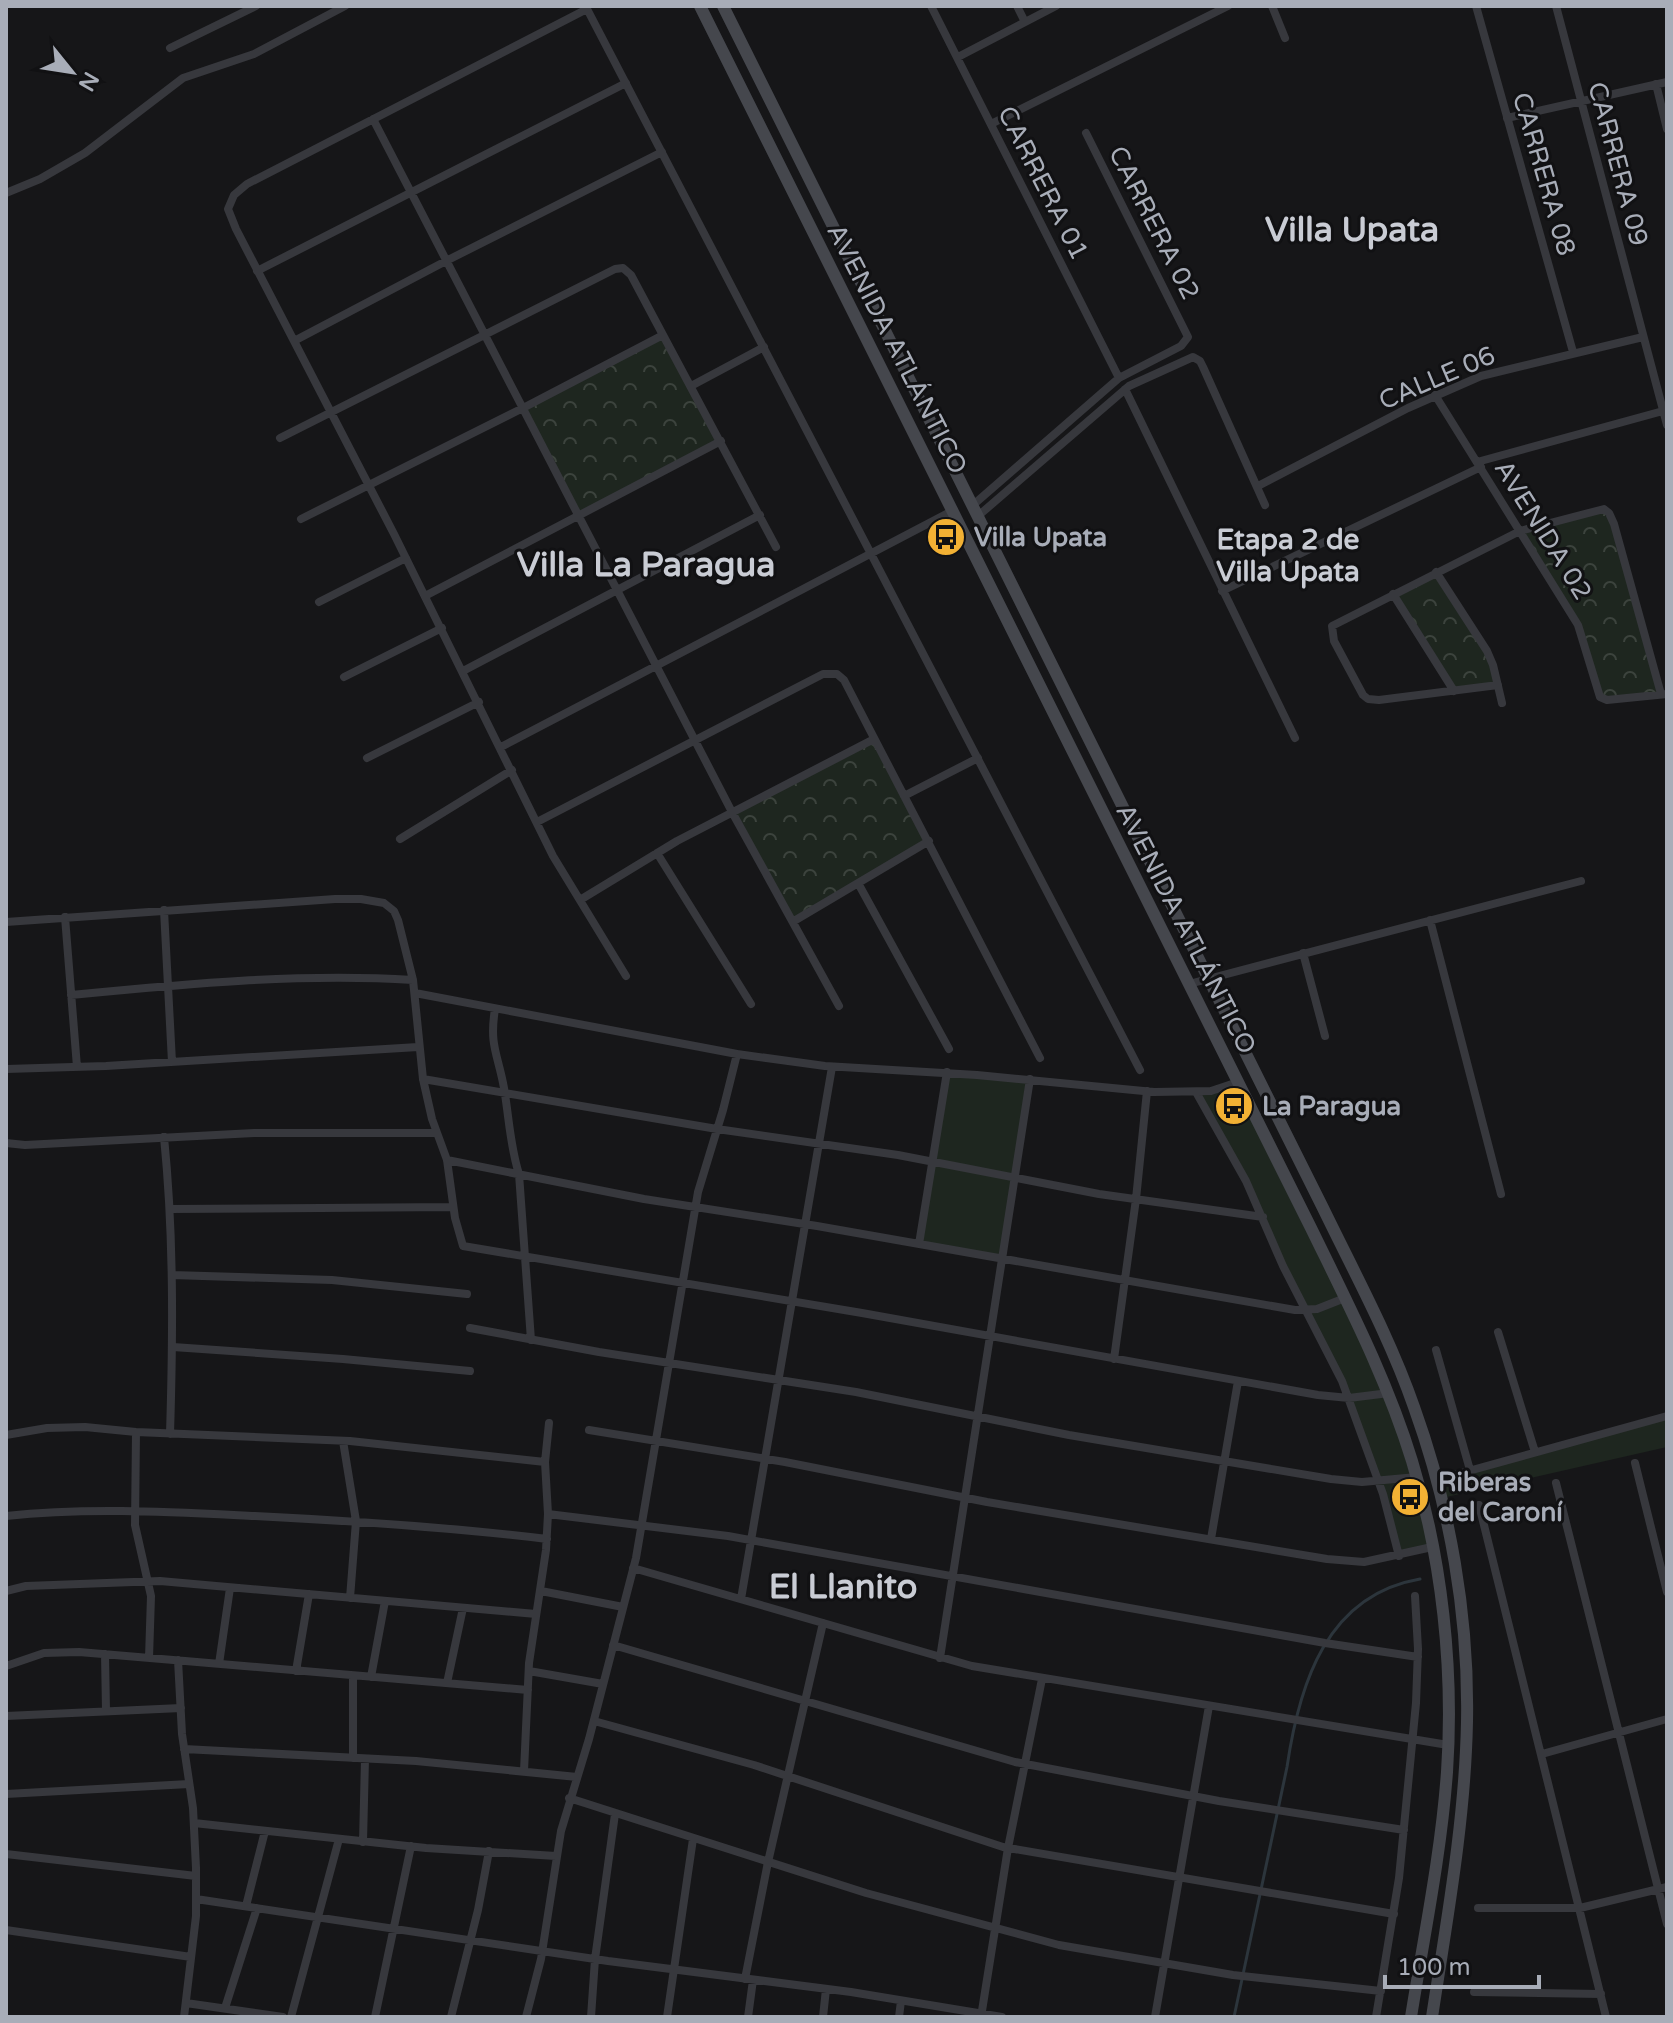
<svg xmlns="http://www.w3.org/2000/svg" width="1673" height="2023" font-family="'Varela Round',sans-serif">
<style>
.grass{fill:#1e261f}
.forest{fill:url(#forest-crowns)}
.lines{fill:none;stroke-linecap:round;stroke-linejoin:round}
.stream{stroke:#2c353c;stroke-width:3}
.street{stroke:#37383d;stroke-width:8}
.secondary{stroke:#45474d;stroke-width:12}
.labels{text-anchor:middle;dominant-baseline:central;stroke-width:6;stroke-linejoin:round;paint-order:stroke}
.street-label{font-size:26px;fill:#a8adb8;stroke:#111113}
.poi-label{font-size:26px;font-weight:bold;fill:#a8adb8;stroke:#111113;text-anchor:start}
.neighbourhood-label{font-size:28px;font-weight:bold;fill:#c9ccd4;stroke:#111113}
.district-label{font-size:34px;font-weight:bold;fill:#c9ccd4;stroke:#111113}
</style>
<defs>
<pattern id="forest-crowns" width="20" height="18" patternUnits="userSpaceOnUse" patternTransform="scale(2)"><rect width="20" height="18" fill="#1e261f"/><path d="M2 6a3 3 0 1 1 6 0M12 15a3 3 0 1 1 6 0" fill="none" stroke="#3c433d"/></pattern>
</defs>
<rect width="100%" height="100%" fill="#161618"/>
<path class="grass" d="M947 1072 1030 1079 1002 1259 919 1244Z
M1238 1082 1376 1361 1432 1547 1399 1556 1353 1408 1266 1223 1196 1092Z
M1667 1416V1447L1442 1498 1436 1480Z"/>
<path class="forest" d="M663 335 721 441 580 517 523 408Z
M1607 511 1661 694 1604 699 1582 634 1520 531Z
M1436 572 1479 637 1498 685 1454 691 1393 594Z
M874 739 929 841 794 921 732 812Z"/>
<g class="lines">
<path class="stream" d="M1234 2017 1287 1767C1299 1685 1326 1595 1420 1579"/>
<path class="street" d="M931 6 1119 378
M1017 6 1025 22
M1272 6 1285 38
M1476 6 1573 352
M1556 6 1667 425
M586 7 1140 1070
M587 9 247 184 234 195 228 209 236 229 394 534 553 856 626 976
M170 48 256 6
M958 57 1056 6
M1656 84 1667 129
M1507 118 1667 82
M373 119 732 812 839 1006
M991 124 1228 6
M6 193 40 179 85 153 183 78 254 54 345 6
M257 271 626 83
M294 341 446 261 662 152
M691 386 764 347
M1125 389 1295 738
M1435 395 1578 625 1600 697 1607 700 1667 694
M280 438 615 269 623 268 631 275 776 547
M1477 462 1663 411
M1258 486 1408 408 1481 376 1643 337
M973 505 1119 378 1181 346 1188 337 1086 133
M978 516 1129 386 1193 357 1200 361 1203 367 1265 505
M301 519 523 408 663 335
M1436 572 1487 651 1493 665 1502 703
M1222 591 1481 467
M1393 594 1454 691
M425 596 721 441
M319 602 406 558
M463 671 760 515
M344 677 442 628
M1498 685 1379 700 1368 699 1363 695 1334 641 1332 626 1520 531 1604 509 1609 513 1614 524 1661 694
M501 747 954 510
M367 758 479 702
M904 796 978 758
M537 822 823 674H837L844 680 1040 1058
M400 839 512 770
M657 853 751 1004
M858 883 949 1049
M580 900 677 841 874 739
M164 910 172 1062
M65 917 77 1067
M1430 920 1501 1194
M794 921 929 841
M6 922 335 899H361L384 903 394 911 398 920 413 980 423 1079 432 1119 447 1160 455 1218 463 1246 862 1313 1318 1395 1349 1398 1389 1393
M1303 953 1325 1036
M1189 984 1581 881
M415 993 737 1054 825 1066 977 1075 1154 1092 1211 1091 1238 1082
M71 995C185 984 299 973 413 980
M495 1009C489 1046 498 1054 504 1088 509 1117 510 1146 519 1174L531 1340
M6 1069 106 1066 418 1047
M423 1079 717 1129 898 1155 1099 1194 1263 1217
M1196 1092 1246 1181 1283 1266 1342 1381 1383 1494 1399 1556
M164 1137C174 1236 173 1335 170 1434
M6 1143 25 1145 254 1133H437
M447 1160 644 1199 817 1226 1295 1310 1317 1309 1345 1298
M170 1209 453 1207
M919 1244 947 1072
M172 1275 332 1280 467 1294
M470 1328 599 1352 856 1392 1069 1435 1331 1479 1362 1482 1417 1477
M1498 1332 1535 1452
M173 1347 343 1359 470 1371
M1436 1350 1470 1470
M1114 1359 1136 1199 1147 1091
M589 1430 785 1462 987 1502 1327 1559 1364 1562 1432 1547
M136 1432 135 1525 151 1596 149 1658
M6 1435 47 1428 85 1427 136 1432 350 1441 545 1462
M343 1441 356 1521 350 1598
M1635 1463 1667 1592
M1436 1480 1667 1416
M1556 1483 1667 1924
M1479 1505 1606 2017
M548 1514 728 1536 1325 1643 1418 1657
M6 1516C89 1507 172 1512 255 1516 354 1521 449 1527 547 1539
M1211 1539 1238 1381
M633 1568 972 1666 1448 1745
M6 1591 26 1586 160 1581 536 1614
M541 1591 623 1607
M741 1599 832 1067
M613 1645 1015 1762 1219 1801 1404 1830
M105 1654 106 1711
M940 1658 1030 1079
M178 1660 182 1734 193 1808 196 1868V1916L184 2017
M219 1664 230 1588
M6 1666 44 1653 79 1652 528 1690
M296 1671 309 1594
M529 1671 603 1684
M371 1677 385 1601
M447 1683 463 1608
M6 1716 181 1708
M594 1721 754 1765 1003 1847 1394 1914
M184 1749 416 1761 577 1777
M1542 1754 1667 1719
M353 1758V1676
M524 1771 529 1663 546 1550 548 1514 545 1462 549 1423
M6 1794 189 1784
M569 1798 866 1893 1059 1945 1233 1975 1381 1991
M194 1823 426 1848 556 1856
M363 1842 365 1759
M6 1854 196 1876
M196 1899 608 1961 851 1992 1002 2017
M246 1906 265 1831
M1478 1908H1580L1667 1887
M6 1930 191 1957
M745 1979 768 1862 823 1623
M1474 1992 1601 1994
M186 2003 283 2017
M225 2008 257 1908
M291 2017 339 1839
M375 2017 411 1846
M451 2017 478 1910 489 1851
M526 2017 541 1959 561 1831 589 1739 636 1558 698 1192 723 1110 737 1054
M591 2017 595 1959 615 1814
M667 2017 693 1839
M748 2017 753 1980
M823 2017 826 1989
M899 2017 901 2001
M981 2017 1008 1848 1042 1679
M1155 2017 1209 1706
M1376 2017 1399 1878 1416 1703 1418 1649 1415 1596"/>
<path class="secondary" d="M700 6 1311 1228C1348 1304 1387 1379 1412 1461 1442 1559 1454 1669 1447 1772 1441 1854 1424 1936 1411 2017
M723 6 1323 1208C1355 1274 1390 1338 1414 1407 1450 1507 1469 1616 1467 1722 1465 1821 1447 1919 1432 2017"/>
</g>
<defs>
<symbol id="bus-disc" viewBox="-11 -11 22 22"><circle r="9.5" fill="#f2b134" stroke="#111113"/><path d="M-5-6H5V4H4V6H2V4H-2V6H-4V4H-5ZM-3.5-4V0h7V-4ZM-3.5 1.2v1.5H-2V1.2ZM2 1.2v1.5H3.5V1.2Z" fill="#111"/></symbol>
</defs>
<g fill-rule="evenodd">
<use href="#bus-disc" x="924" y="515" width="44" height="44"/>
<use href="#bus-disc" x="1212" y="1084" width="44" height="44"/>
<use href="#bus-disc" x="1388" y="1475" width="44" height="44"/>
</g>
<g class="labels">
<g class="street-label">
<text transform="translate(1618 164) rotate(75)">CARRERA 09</text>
<text transform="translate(1544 174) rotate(74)">CARRERA 08</text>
<text transform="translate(1043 183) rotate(63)">CARRERA 01</text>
<text transform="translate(1154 223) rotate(63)">CARRERA 02</text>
<text transform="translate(897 349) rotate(63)">AVENIDA ATLÁNTICO</text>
<text transform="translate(1437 378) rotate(-23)">CALLE 06</text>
<text transform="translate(1543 530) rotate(58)">AVENIDA 02</text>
<text transform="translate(1186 929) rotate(63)">AVENIDA ATLÁNTICO</text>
</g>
<g class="poi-label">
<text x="974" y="537">Villa Upata</text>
<text x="1262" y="1106">La Paragua</text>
<text x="1438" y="1482">Riberas<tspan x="1438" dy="30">del Caroní</tspan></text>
</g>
<g class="neighbourhood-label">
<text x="1288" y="540">Etapa 2 de<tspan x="1288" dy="32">Villa Upata</tspan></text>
</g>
<g class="district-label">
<text x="1352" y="230">Villa Upata</text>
<text x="646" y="565">Villa La Paragua</text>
<text x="843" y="1587">El Llanito</text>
</g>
</g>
<rect width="1673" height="2023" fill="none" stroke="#a8adb8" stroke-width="16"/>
<g transform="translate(72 72) rotate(120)" stroke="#111113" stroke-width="6" paint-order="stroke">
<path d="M0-6L14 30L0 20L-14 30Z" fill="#a8adb8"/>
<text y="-12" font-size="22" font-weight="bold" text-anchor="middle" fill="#a8adb8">N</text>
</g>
<path d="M1385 1975v12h154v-12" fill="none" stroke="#a8adb8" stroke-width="4"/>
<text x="1397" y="1975" font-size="24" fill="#a8adb8" stroke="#111113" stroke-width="6" paint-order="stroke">100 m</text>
</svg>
